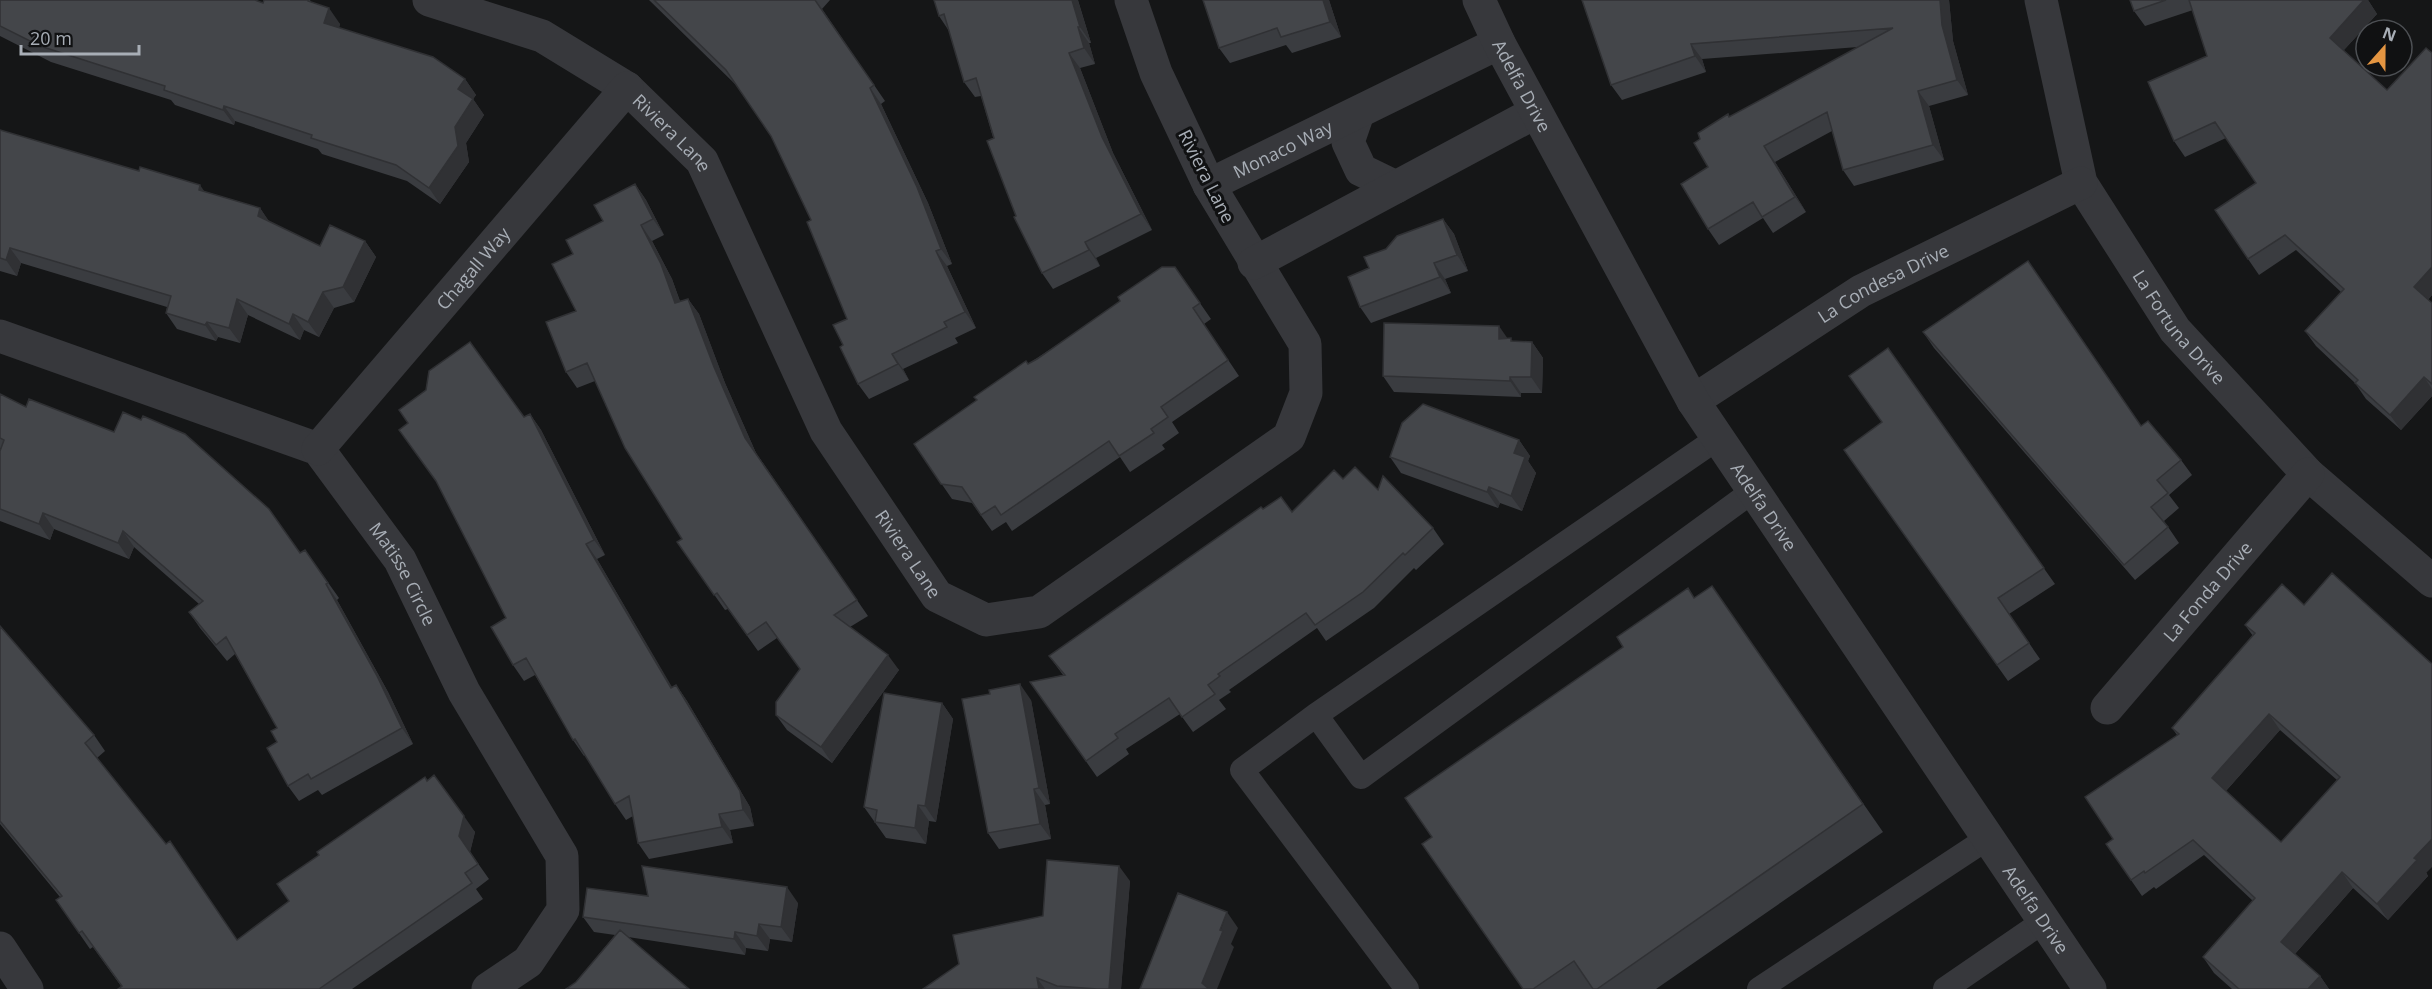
<svg xmlns="http://www.w3.org/2000/svg" width="2432" height="989" font-family="'Open Sans',sans-serif">
<style>
.lines{fill:none;stroke-linecap:round;stroke-linejoin:round}
.service{stroke:#37383c;stroke-width:24}
.minor{stroke:#37383c;stroke-width:33}
.tertiary{stroke:#37383c;stroke-width:33}
.wall{fill:#3a3c40;fill-rule:evenodd}
.shaded-wall{fill:#303134}
.building{fill:#44464a;stroke:#303134;stroke-width:1.5;fill-rule:evenodd}
.labels{text-anchor:middle;dominant-baseline:central;stroke-width:6;stroke-linejoin:round;paint-order:stroke}
.street-label{font-size:18px;fill:#a8aeb6;stroke:#101112}
</style>
<rect width="100%" height="100%" fill="#151617"/>
<g class="lines">
<path class="service" d="M1718 438 1316 715 1361 777 1753 491
M1316 715 1242 770 1407 989
M1759 989 1988 838
M1945 989 2044 921"/>
<g class="minor">
<path id="s1" d="M429 0 542 36 627 88 702 161 826 431 937 596 986 620 1039 612 1289 437 1306 393 1305 344 1209 185 1156 73 1131 0"/>
<path id="s2" d="M2041 0 2081 183 2175 330 2308 474 2432 581"/>
<path d="M1358 113 1348 142 1361 170 1396 187"/>
<path id="s3" d="M1209 185 1499 43"/>
<path d="M1254 263 1536 112"/>
<path id="s4" d="M0 336 318 449 400 560 464 692 562 856 563 910 528 962 488 989"/>
<path id="s5" d="M1693 401 1861 291 2081 183"/>
<path id="s6" d="M318 449 627 88"/>
<path id="s7" d="M2107 708 2308 474"/>
<path d="M0 948 27 989"/>
</g>
<path class="tertiary" id="s8" d="M1479 0 1499 43 1693 401 2090 989"/>
</g>
<path class="wall" d="M0 0 263 3 310 0 311 2 340 24 339 28 465 79 476 95 473 99 484 115 466 143 469 162 440 204 407 181 322 154 318 149 235 121 234 125 175 105 171 100 51 62 0 36Z
M649 0H830L822 9 885 101 881 104 928 203 952 264 947 266 976 328 955 338 958 343 903 369 909 380 869 399 858 384 843 345 847 319 811 220 771 136 736 85Z
M934 0H1078L1091 43H1089L1095 64 1080 68 1113 153 1152 230 1096 258 1100 266 1053 289 1042 273 1016 216 981 96 975 97 964 82 949 31 939 16Z
M1203 0H1329L1341 37 1292 53 1286 45 1230 63 1219 48Z
M1582 0H1949L1953 41 1968 95 1929 106 1944 160 1854 186 1843 170 1832 131 1775 162 1806 212 1773 233 1763 218 1719 245 1708 229V167L1700 139 1730 117 1858 47 1702 59 1706 72 1622 100 1611 85Z
M2130 0H2368L2377 14 2344 50 2432 295 2428 300 2432 303V396L2401 430 2366 399 2355 383 2316 346 2305 331 2341 292 2296 250 2259 275 2248 259 2256 183 2226 138 2185 157 2174 141 2207 56 2193 10 2145 26 2134 11Z
M0 130 260 208 269 222 320 246 365 241 376 257 354 302 334 308 319 337 304 330 300 340 248 315 240 343 218 337 216 341 177 329 166 313 167 307 21 263 17 276 0 271Z
M635 184 646 200 664 235 652 241 672 279 680 301 688 299 699 314 725 383 756 453 868 616 850 627 899 670 832 763 787 730 776 715 800 669 777 638 758 651 728 609 725 610 677 542 682 539 595 381 577 388 566 372 576 311 573 254Z
M1443 219 1454 234 1468 271 1445 279 1451 293 1371 323 1360 307 1369 268 1386 249Z
M1175 267 1211 319 1204 324 1239 376 1172 422 1179 433 1162 445 1165 449 1130 472 1120 457 1012 531 1006 522 992 531 972 503 952 499 914 444 1028 364Z
M1923 332 2141 426 2181 460 2192 475 2169 495 2179 508 2164 521 2179 543 2135 580 1934 348Z
M1507 338 1513 341 1532 342 1543 358 1542 393H1521V397L1394 392 1383 376Z
M1888 348 2055 584 2009 614 2040 659 2008 681 1844 450 1882 422Z
M0 394 300 553 305 550 339 598 337 600 388 692 413 744 322 795 318 790 299 801 288 786 277 742V728L235 654 227 661 200 628 189 612 199 604 134 547 129 559 54 529 50 540 0 521V451L1 448H0Z
M399 410 524 417 530 414 541 430 605 555 597 559 672 688 676 685 687 701 750 807 754 826 730 830 733 843 649 859 638 843 633 816 626 820 615 804 585 755 584 756 573 740 535 675 524 681 513 665 506 618 408 423Z
M1519 440 1530 456 1528 461 1536 473 1522 511 1500 503 1498 508 1401 473 1390 457Z
M1343 479 1378 490 1433 528 1444 544 1416 570 1414 568 1374 608 1326 641 1317 628 1229 690 1231 692 1219 700 1226 709 1193 732 1180 714 1126 749 1129 754 1097 777 1030 682 1063 675 1049 656 1263 509 1292 512Z
M2282 584 2428 876 2388 920 2353 888 2295 954 2320 976 2329 989H2232L2214 973 2203 957 2253 901 2204 855 2156 889 2154 887 2142 896 2106 844 2113 839 2177 735 2172 728 2253 636 2245 625ZM2280 730 2337 780 2281 842 2226 791Z
M1712 586 1883 832 1656 989H1523L1432 837 1695 598Z
M0 626 94 735 105 751 97 758 237 940 289 901 319 855 425 777 475 832 470 852 489 879 476 889 483 899 352 989H118L121 986 93 947 90 949 56 900 60 897 0 824Z
M1031 700 1050 804 1045 805 1051 839 999 849 988 833Z
M942 703 953 719 936 822 929 821 926 844 886 838 864 807Z
M1130 881 1121 989H923L1043 916Z
M648 896 798 903 792 942 770 939 768 951 746 948 745 955 628 937 576 982 615 935 594 932 583 917Z"/>
<path class="shaded-wall" d="M1072 0H1078V1L1091 43 1080 27Z
M1323 0H1329L1341 37 1330 22Z
M1940 0H1949L1953 41 1968 95 1957 80 1942 25Z
M2364 0H2368L2377 14 2341 53 2330 38Z
M329 8 340 24 335 39 324 23Z
M1078 27 1089 43 1095 64 1084 48Z
M1691 44 1702 59 1706 72 1695 56Z
M1069 53 1080 68 1113 153 1152 230 1141 214 1102 137Z
M465 79 476 95 469 105 458 89Z
M870 88 881 104 928 203 952 264 941 249Z
M1918 91 1929 106 1944 160 1933 145Z
M473 99 484 115 466 143 469 162 440 204 429 188 455 127Z
M224 106 235 121 234 125 223 110Z
M1764 146 1775 162 1806 212 1795 197Z
M635 184 646 200 664 235 653 219Z
M200 185 211 201 199 190Z
M260 208 271 224 258 216Z
M1443 219 1454 234 1468 271 1457 255Z
M641 225 652 241 672 279 686 319 675 303Z
M365 241 376 257 354 302 343 287Z
M1085 242 1096 258 1100 266 1089 250Z
M10 248 21 263 17 276 6 260Z
M936 251 947 266 976 328 965 312Z
M1434 263 1445 279 1451 293 1440 277Z
M2432 267V295L2425 303 2414 287Z
M323 292 334 308 319 337 308 322Z
M237 299 248 315 240 343 229 328Z
M688 299 699 314 725 383 756 453 868 616 745 438 714 367Z
M293 314 304 330 300 340 289 324Z
M207 322 218 337 216 341 205 325Z
M1499 326 1510 342 1499 339Z
M1532 342 1543 358 1542 393 1531 377Z
M892 354 903 369 909 380 898 364Z
M1510 377 1521 393V397L1510 381Z
M2424 377 2432 389V396L2401 430 2390 415Z
M530 414 541 430 605 555 594 540Z
M1519 440 1530 456 1528 461 1536 473 1522 511 1511 496 1514 453Z
M1489 487 1500 503 1498 508 1487 492Z
M43 513 54 529 50 540 39 524Z
M123 531 134 547 129 559 118 543Z
M586 544 597 559 682 704 671 688Z
M326 584 337 600 388 692 413 744 402 728Z
M888 655 899 670 832 763 821 747Z
M1020 684 1031 700 1050 804 1039 788Z
M676 685 687 701 750 807 754 826 743 810Z
M942 703 953 719 936 822 925 806Z
M2269 714 2280 730 2223 794 2212 778Z
M1034 789 1045 805 1051 839 1040 824Z
M918 805 929 821 926 844 915 828Z
M719 814 730 830 733 843 722 827Z
M464 816 475 832 470 852 459 836Z
M2432 839V867L2426 873 2428 876 2388 920 2377 904 2414 858Z
M1119 866 1130 881 1121 989H1109Z
M2342 872 2353 888 2292 957 2281 942Z
M787 887 798 903 792 942 781 927Z
M1227 912 1238 928 1231 944 1234 947 1217 989H1207L1202 983Z
M759 924 770 939 768 951 757 936Z
M735 932 746 948 745 955 734 939Z
M2320 976 2329 989H2308Z
M1037 978 1045 989H1039Z"/>
<path class="building" d="M0 0H255L263 3 264 0H308V1L329 8 324 23 433 57 465 79 458 89 473 99 455 127 458 146 429 188 396 165 311 138 312 135 224 106 223 110 164 90 165 86 40 46 0 26Z
M654 0H815L874 85 870 88 917 187 941 249 936 251 965 312 944 322 947 327 892 354 898 364 858 384 840 347 843 345 833 325 847 319 807 222 811 220 771 136 726 70Z
M934 0H1072L1080 27H1078L1084 48 1069 53 1102 137 1141 214 1085 242 1089 250 1042 273 1014 217 1016 216 987 141 994 138 976 78 964 82 944 14 939 16Z
M1203 0H1323L1330 22 1281 37 1277 28 1219 48Z
M1582 0H1940L1942 25 1957 80 1918 91 1933 145 1843 170 1827 112 1764 146 1795 197 1762 217 1753 202 1708 229 1681 184 1708 167 1694 143 1700 139 1698 133 1728 114 1729 117 1893 28 1691 44 1695 56 1611 85Z
M2130 0H2166L2134 11Z
M2189 0H2364L2330 38 2387 90 2426 48 2432 53V267L2414 287 2432 303V384L2424 377 2390 415 2355 383 2358 380 2305 331 2344 289 2285 235 2248 259 2215 210 2256 183 2215 122 2174 141 2148 82 2207 56Z
M0 130 139 171 140 167 200 185 199 190 260 208 258 216 320 246 330 225 365 241 343 287 323 292 308 322 293 314 289 324 237 299 229 328 207 322 205 325 166 313 171 296 10 248 6 260 0 258Z
M635 184 653 219 641 225 661 264 675 303 688 299 714 367 745 438 857 600 834 615 888 655 821 747 776 715V702L800 669 766 622 747 635 717 593 714 595 677 542 682 539 625 448 587 363 566 372 546 322 576 311 552 264 573 254 566 240 603 221 594 205Z
M1443 219 1457 255 1434 263 1440 277 1360 307 1348 277 1369 268 1364 257 1386 249 1397 236Z
M2028 261 2141 426 2148 421 2181 460 2157 480 2168 493 2151 507 2168 527 2124 565 1923 332Z
M1162 267H1175L1200 303 1193 308 1228 360 1161 407 1168 417 1151 429 1154 433 1119 456 1109 441 1001 515 995 506 981 515 962 487 941 484 914 444 977 400 974 397 1026 361 1028 364 1037 359 1120 301 1118 297Z
M1384 323 1499 326V339L1511 338V341L1532 342 1531 377H1510V381L1383 376Z
M470 342 524 417 530 414 594 540 586 544 671 688 676 685 740 791 743 810 719 814 722 827 638 843 629 796 615 804 575 739 573 740 526 658 513 665 491 627 506 618 436 481 399 430 408 423 399 410 426 390 429 371Z
M1888 348 2044 568 1998 598 2029 643 1997 665 1844 450 1882 422 1849 376Z
M0 394 26 407 29 399 114 432 123 412 141 420 143 416 185 434 269 509 300 553 305 550 328 583 326 584 377 676 402 728 311 779 308 774 288 786 267 748 277 742 271 731 277 728 226 637 216 645 189 612 203 601 123 531 118 543 43 513 39 524 0 509V451L4 440 0 438Z
M1423 404 1519 440 1514 453 1525 457 1511 496 1489 487 1487 492 1390 457 1402 423Z
M1355 467 1378 490 1383 476 1433 528 1405 555 1403 553 1363 592 1315 625 1306 613 1218 674 1220 676 1208 685 1215 694 1182 717 1169 698 1115 734 1118 738 1086 761 1030 682 1065 675 1049 656 1261 507 1263 509 1281 497 1292 512 1334 470 1343 479Z
M2332 573 2432 664V839L2414 858 2417 860 2377 904 2342 872 2281 942 2320 976 2308 989H2239L2203 957 2255 898 2193 840 2145 873 2144 871 2131 880 2106 844 2113 839 2085 797 2179 734 2172 728 2255 633 2245 625 2282 584 2304 605ZM2269 714 2340 777 2281 842 2212 778Z
M1712 586 1863 804 1597 989H1593L1574 961 1533 989H1523L1422 844 1432 837 1405 798 1623 647 1617 637 1688 588 1694 598Z
M0 626 94 735 85 743 166 844 170 841 237 940 289 901 277 884 319 855 317 852 425 777 427 781 434 775 464 816 459 836 478 864 465 873 472 883 319 989H118L122 986 82 931 79 933 56 900 62 896 0 821Z
M1020 684 1039 788 1034 789 1040 824 988 833 962 699 990 694 989 690Z
M884 693 942 703 925 806 918 805 915 828 875 822 877 810 864 807Z
M1047 860 1119 866 1109 989H1097L1057 986 1037 978 1039 989H923L959 964 953 935 1043 916Z
M642 866 787 887 781 927 759 924 757 936 735 932 734 939 583 917 587 888 648 896Z
M1178 893 1227 912 1220 930 1223 931 1202 983 1209 989H1140Z
M620 930 689 989H566L576 982Z"/>
<g class="labels">
<g class="street-label">
<text stroke="none"><textPath href="#s8" startOffset="96">Adelfa Drive</textPath></text>
<text stroke="none"><textPath href="#s1" startOffset="282">Riviera Lane</textPath></text>
<text stroke="none"><textPath href="#s3" startOffset="82">Monaco Way</textPath></text>
<text transform="translate(1207 176) rotate(63)">Riviera Lane</text>
<text stroke="none"><textPath href="#s6" startOffset="238">Chagall Way</textPath></text>
<text stroke="none"><textPath href="#s5" startOffset="224">La Condesa Drive</textPath></text>
<text stroke="none"><textPath href="#s2" startOffset="362">La Fortuna Drive</textPath></text>
<text stroke="none"><textPath href="#s8" startOffset="582">Adelfa Drive</textPath></text>
<text stroke="none"><textPath href="#s1" startOffset="768">Riviera Lane</textPath></text>
<text stroke="none"><textPath href="#s4" startOffset="489">Matisse Circle</textPath></text>
<text stroke="none"><textPath href="#s7" startOffset="154">La Fonda Drive</textPath></text>
<text stroke="none"><textPath href="#s8" startOffset="1068">Adelfa Drive</textPath></text>
</g>
</g>
<g transform="translate(2384 48) rotate(21)"><circle r="28" fill="#101112" stroke="#4d5054" stroke-width="1.5"/>
<path d="M0-4.5L10 22L0 15L-10 22Z" fill="#e49541"/>
<text y="-9" font-size="16" font-weight="bold" text-anchor="middle" fill="#a8aeb6">N</text>
</g>
<path d="M21 45v9h118v-9" fill="none" stroke="#a8aeb6" stroke-width="3"/>
<text x="30" y="45" font-size="18" fill="#a8aeb6" stroke="#101112" stroke-width="4.5" paint-order="stroke">20 m</text>
</svg>
